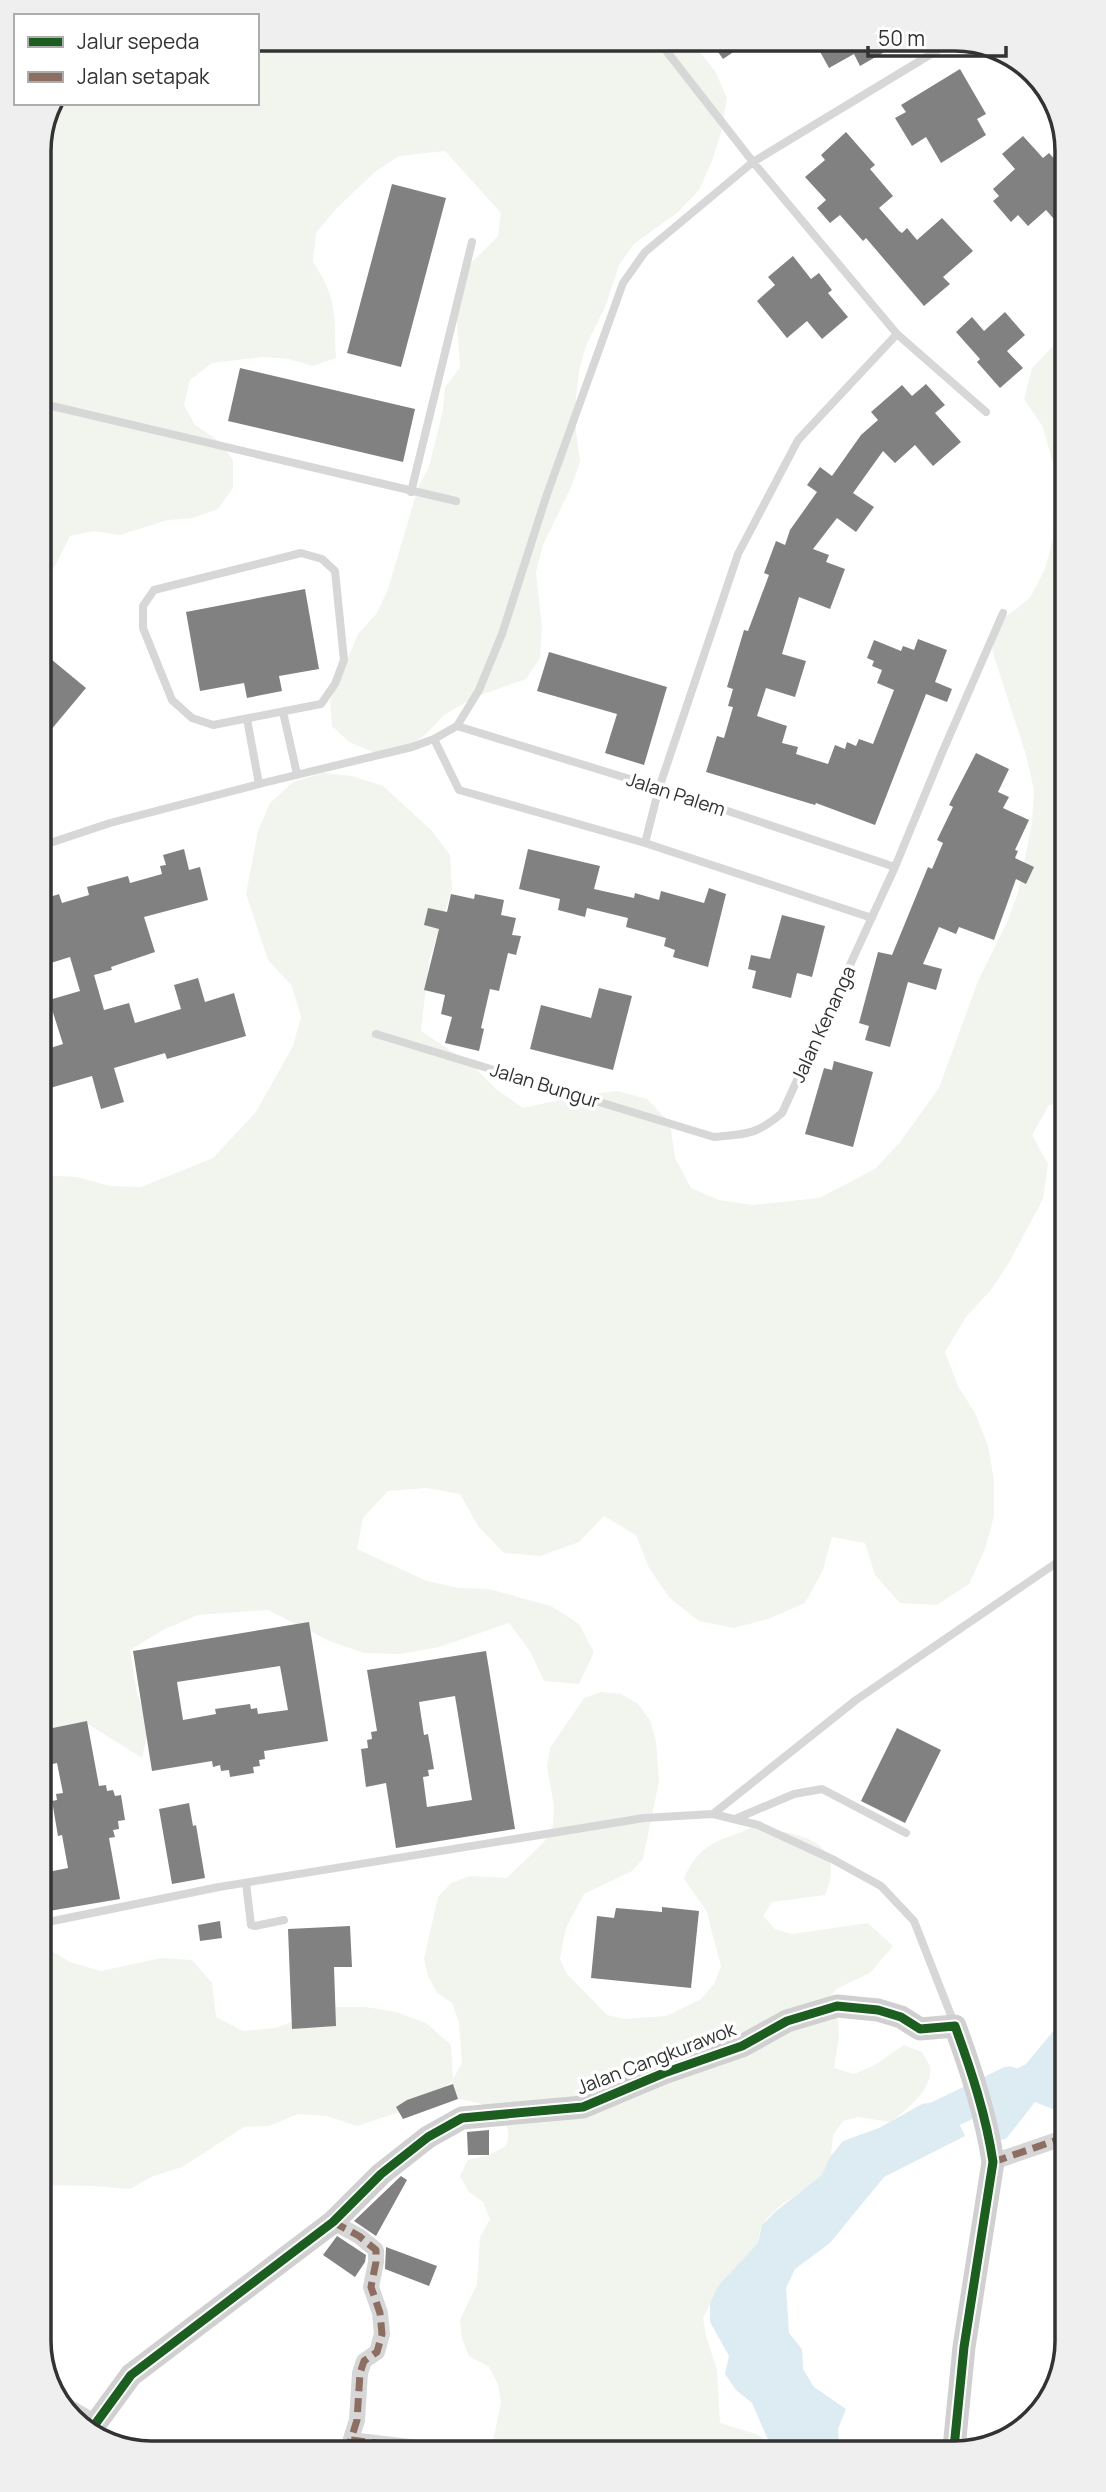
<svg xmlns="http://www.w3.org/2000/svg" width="1106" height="2492" font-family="Manrope,sans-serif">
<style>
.green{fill:#f1f5ed}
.water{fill:#ddebf3}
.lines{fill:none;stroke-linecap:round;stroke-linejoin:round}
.river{stroke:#ddebf3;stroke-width:33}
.building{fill:#818181;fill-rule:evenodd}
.lane{stroke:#d7d7d7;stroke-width:8}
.street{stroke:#d7d7d7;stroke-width:16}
.secondary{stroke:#d0d0d0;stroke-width:23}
.quiet{stroke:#8d6e63;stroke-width:7;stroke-dasharray:14 7;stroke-linecap:butt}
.cycleway-casing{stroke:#fff;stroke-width:13}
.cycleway{stroke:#1b5e20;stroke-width:9}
.labels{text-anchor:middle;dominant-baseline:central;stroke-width:7;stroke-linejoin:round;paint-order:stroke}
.street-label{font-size:19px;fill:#333;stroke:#fff}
.rim{fill:none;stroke:#333;stroke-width:3.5}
</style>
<rect width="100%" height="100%" fill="#fff"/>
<path class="green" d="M257 39H689L715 71 727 98 721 133 712 161 699 190 678 212 634 244 619 265 605 307 586 346 579 371 576 398V431L580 461 572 485 543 545 536 572 542 628 540 658 526 679 475 697 444 715 425 735 403 751 373 752 349 742 332 726 330 701 358 634 377 613 388 589 418 488 429 467 443 410 445 387 460 368 455 295 462 272 498 236 501 213 445 151 399 156 376 171 336 209 316 233 313 262C338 299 334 315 336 358L313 366 288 359 263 357 212 363 190 380 184 405 195 425 219 441 233 460V488L218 509 193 518 168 520 120 535 94 531 70 536 46 584 40 587 39 144 57 103H257Z
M1062 337 1064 1103 1049 1105 1032 1135 1048 1164 1043 1199 1009 1263 990 1291 966 1317 945 1352 958 1386 975 1413 988 1446 994 1480V1516L985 1549 969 1584 937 1605 900 1603 875 1575 865 1543 832 1537 823 1570 805 1603 768 1619 734 1628 699 1621 670 1598 649 1568 636 1535 604 1516 579 1542 540 1556 504 1553 478 1526 460 1494 426 1488 388 1491 363 1518 357 1549 427 1581 459 1588 489 1589 551 1606 579 1624 594 1652 579 1684 544 1681 530 1651 509 1623 439 1647 400 1654 364 1653 332 1642 268 1610 198 1615 163 1630 130 1650 137 1694 149 1726 142 1758 88 1724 43 1730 41 1175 77 1177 110 1186 141 1187 213 1158 256 1112 293 1046 301 1017 292 986 268 960 246 894 258 831 270 803 293 782 323 773 352 776 383 786 431 830 450 855 452 889 429 961 421 1031 473 1066 496 1089 523 1108 582 1095 618 1091 647 1099 670 1123 675 1158 691 1188 719 1200 753 1205 819 1198 875 1169 900 1142 939 1088 978 981 1008 920 1018 892 1032 823 1034 790 1026 755 992 650 1000 621 1030 598 1045 569 1053 538 1054 467 1043 427 1024 399 1032 368Z
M601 1692 621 1694 638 1704 650 1720 656 1742 659 1781 643 1859 632 1871 584 1894 567 1926 563 1941 560 1959 567 1974 607 2015 625 2019 666 2016 701 1999 714 1984 721 1966 706 1910 684 1879C695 1851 711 1842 739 1833 745 1831 753 1825 759 1826 766 1826 774 1830 780 1831 819 1839 843 1851 825 1895L772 1902 763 1916 775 1929 792 1934 868 1923 893 1946 870 1973 838 1988 827 1999 837 2006 839 2036 834 2068 854 2074 873 2066 904 2045 922 2052C924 2056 929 2063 930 2067 933 2091 906 2109 891 2122L858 2117 843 2121 833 2135 829 2174C811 2186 771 2207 762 2226 757 2237 758 2248 759 2260L718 2286 703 2318 706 2336 717 2370 720 2423 756 2434 779 2449 491 2451 501 2403 498 2384 489 2367 469 2356 462 2339 460 2320 477 2284 480 2237 490 2219 483 2202 469 2192 460 2176 468 2160 489 2155 506 2146C517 2114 484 2102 458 2099L452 2081 424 2104 357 2126 327 2116 298 2114 269 2126 244 2127 182 2167 151 2177 130 2189 94 2186 44 2185 43 1946 70 1962 101 1971 161 1958 192 1960 212 1983 216 2017 243 2031 275 2028 335 2007H366L396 2012 426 2023 451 2045 453 2079 462 2063 459 2022 452 2003 437 1993 428 1976 424 1959 438 1897 451 1883 470 1876 507 1878 544 1842 553 1825 554 1805 547 1767 550 1748 584 1698Z"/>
<path class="water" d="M1067 2027V2103L1055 2110 1035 2102 1006 2139 992 2141 980 2088 1026 2064 1054 2030Z
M948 2100 965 2136 884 2177 830 2243 795 2269 786 2288 789 2333 802 2349 803 2369 814 2387 846 2409 838 2429 839 2448 772 2449 752 2403 736 2390 725 2374 729 2356 710 2322V2303L718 2286 758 2243 762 2225 776 2211 822 2175 830 2157 843 2141 879 2128 922 2104Z"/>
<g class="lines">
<path class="river" d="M912 2130 1009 2083"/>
</g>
<path class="building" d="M709 39H753L723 59Z
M813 39H907L860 66 854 54 829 68Z
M960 69 986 114 977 119 986 135 941 163 926 137 912 146 895 118 906 112 901 105Z
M846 132 875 165 870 169 893 196 879 208 899 231 902 233 907 228 917 240 942 218 973 251 943 277 950 284 924 306 866 238 863 241 840 215 830 223 817 208 826 200 805 177 825 160 821 155Z
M1023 136 1043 158 1049 153 1062 167V228L1046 210 1028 226 1018 215 1011 222 993 201 999 196 993 189 1015 169 1002 154Z
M392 184 446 198 401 367 347 353Z
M793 256 811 279 819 273 832 290 828 293 848 317 822 339 807 321 787 338 757 301 775 285 768 277Z
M1005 312 1025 335 1007 351 1023 368 1000 388 977 362 980 359 956 332 972 317 984 331Z
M240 368 415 409 403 462 228 421Z
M926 384 945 405 935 413 961 442 933 466 915 445 895 463 883 451 853 493 874 507 856 532 837 518 813 549 829 555 826 562 845 569 830 609 799 597 782 654 806 661 795 697 766 688 757 716 787 726 782 743 798 747 796 754 828 764 835 745 845 749 847 742 856 746 859 739 873 744 894 690 877 683 882 670 872 666 874 661 867 658 874 640 901 651 903 646 914 650 918 639 947 650 935 682 952 689 947 702 926 694 875 825 816 803 815 805 706 772 717 736 724 738 733 707 728 706 733 689 727 687 744 630 748 631 769 575 764 573 776 541 785 545 790 530 817 492 807 485 820 467 832 476 861 435 878 420 871 412 902 385 912 396Z
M305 589 319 669 279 676 282 691 247 698 244 683 200 691 186 612Z
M40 650 86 688 40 743Z
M549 652 667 687 644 765 605 753 617 714 537 691Z
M976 753 1009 769 998 792 1009 797 1003 808 1029 820 1015 850 1018 851 1015 858 1034 867 1026 884 1016 879 994 940 959 927 956 934 939 927 923 964 942 969 936 990 908 982 890 1047 865 1040 869 1026 859 1023 878 952 892 955 928 867 932 869 943 843 937 840 953 807 949 805Z
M184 849 189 870 200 867 208 900 144 917 155 952 111 967 112 970 94 975 104 1010 129 1003 135 1023 181 1009 174 985 198 978 205 1002 234 993 246 1036 167 1059 165 1053 114 1068 124 1102 101 1109 92 1076 50 1088 41 1051 63 1044 49 1000 80 991 70 957 41 966V900L59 894 62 903 89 895 87 887 128 876 130 883 162 874 160 866 166 865 163 855Z
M528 849 600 866 594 889 634 898 635 893 659 900 661 891 704 903 709 888 726 894 708 967 673 957 675 950 664 946 666 938 626 927 628 918 587 908 585 917 558 910 560 899 519 889Z
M451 894 474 899 475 894 504 900 501 915 516 918 512 935 521 936 516 955 508 953 499 991 490 989 481 1028 484 1029 479 1051 445 1043 452 1017 441 1014 445 995 424 990 439 929 424 925 428 908 447 912Z
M782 915 825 926 812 977 797 973 791 998 752 988 756 971 748 969 751 955 770 959Z
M599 988 632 996 613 1070 530 1049 541 1005 591 1018Z
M834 1061 873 1072 853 1147 805 1134 824 1068 832 1070Z
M309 1622 328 1741 264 1751 265 1759 259 1760 260 1766 253 1767 254 1773 230 1777 229 1770 221 1771 220 1765 213 1767 212 1761 152 1771 133 1651ZM280 1666 288 1710 258 1714 257 1708 251 1709 250 1704 215 1709 216 1714 183 1720 177 1682Z
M486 1651 515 1829 396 1848 386 1783 366 1787 361 1749 368 1748 367 1740 372 1739 371 1732 377 1731 367 1670ZM455 1696 472 1800 427 1807 423 1777 429 1776 428 1770 434 1769 428 1734 424 1735 419 1702Z
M87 1721 99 1786 106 1785 107 1791 113 1790 115 1796 121 1795 125 1820 118 1821 119 1829 113 1830 115 1837 109 1838 120 1899 43 1912V1873L68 1868 62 1835 58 1836 52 1801 57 1800 56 1794 63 1793 57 1763 43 1766V1730Z
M897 1728 941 1750 905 1823 861 1801Z
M189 1803 193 1826 196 1825 205 1878 172 1884 159 1809Z
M662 1907 699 1911 691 1988 591 1978 597 1916 614 1918 616 1908 662 1912Z
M220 1921 222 1938 200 1941 198 1925Z
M350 1926 352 1967H334L336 2026 292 2029 288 1929Z
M453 2084 458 2099 403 2119 396 2107 407 2100Z
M489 2130V2155H468L467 2132Z
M401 2176 407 2180 376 2236 354 2221Z
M337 2236 366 2255 365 2262 355 2277 323 2255Z
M386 2247 437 2266 429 2286 385 2269Z"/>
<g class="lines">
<path class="lane" d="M1012 58 1058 109
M897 334 986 412
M39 403 456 501
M411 492 472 242
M301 553 322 559 335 571 344 660 335 684 321 704 213 725 192 718 172 700 143 628V606L154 590Z
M283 712 297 774
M247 719 259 784
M457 726 659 788 895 867
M434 739 459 790 645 843 872 918
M645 843 659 788 738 554 798 440 897 334 753 162 657 39
M41 846 110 823 259 784 412 747 434 739 457 726 479 690 502 634 546 497 623 283 645 252 753 162 956 39
M376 1034 714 1137C747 1134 756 1135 782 1113L895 867 942 753 1003 613
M713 1814 856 1700 1065 1557
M735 1819 794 1794 822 1789 906 1833
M246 1883 251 1925 255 1926 284 1920
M43 1923 219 1887 644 1818 713 1814 758 1825 834 1860 881 1886 914 1921 954 2023"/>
<path class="street" d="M993 2162 1057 2140 1067 2139
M333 2222 359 2236 376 2250V2262L371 2287 380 2313 382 2334 377 2352 364 2361 360 2373 357 2420 347 2452
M65 2405 96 2423
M351 2440 425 2449"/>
<path class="secondary" d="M93 2434 96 2423 131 2375 333 2222 381 2174 428 2137 462 2118 583 2107 664 2073 742 2046 787 2021 837 2006 878 2010 901 2017 920 2029 955 2026C971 2070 986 2115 993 2162L964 2347 954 2448"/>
<path class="quiet" d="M993 2162 1057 2140 1067 2139
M333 2222 359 2236 376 2250V2262L371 2287 380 2313 382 2334 377 2352 364 2361 360 2373 357 2420 347 2452
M351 2440 425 2449"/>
<defs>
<path id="cycleway" d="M93 2434 96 2423 131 2375 333 2222 381 2174 428 2137 462 2118 583 2107 664 2073 742 2046 787 2021 837 2006 878 2010 901 2017 920 2029 955 2026C971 2070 986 2115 993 2162L964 2347 954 2448"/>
</defs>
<use href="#cycleway" class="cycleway-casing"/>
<use href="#cycleway" class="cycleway"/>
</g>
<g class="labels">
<g class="street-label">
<text transform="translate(676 794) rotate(18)">Jalan Palem</text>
<text transform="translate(823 1024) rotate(-65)">Jalan Kenanga</text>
<text transform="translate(545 1085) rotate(17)">Jalan Bungur</text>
<text transform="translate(656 2058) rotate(-21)">Jalan Cangkurawok</text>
</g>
</g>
<path d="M0 0H1106V2492H0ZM151 51H955A100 100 0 0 1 1055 151V2341A100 100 0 0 1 955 2441H151A100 100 0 0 1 51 2341V151A100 100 0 0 1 151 51Z" fill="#efefef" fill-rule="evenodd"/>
<path class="rim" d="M151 51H955A100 100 0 0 1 1055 151V2341A100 100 0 0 1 955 2441H151A100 100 0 0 1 51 2341V151A100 100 0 0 1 151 51Z"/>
<rect x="14" y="14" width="245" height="91" fill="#ffffff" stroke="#adadad" stroke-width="2"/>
<rect x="28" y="37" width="35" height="10" fill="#1b5e20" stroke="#adadad" stroke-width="2"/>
<text x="77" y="49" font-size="21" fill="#333333">Jalur sepeda</text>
<rect x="28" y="72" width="35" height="10" fill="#8d6e63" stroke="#adadad" stroke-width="2"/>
<text x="77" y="84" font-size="21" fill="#333333">Jalan setapak</text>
<path d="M868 46v10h138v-10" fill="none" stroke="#333333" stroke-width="3.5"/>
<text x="878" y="46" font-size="21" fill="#333333" stroke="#ffffff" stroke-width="5" paint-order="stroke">50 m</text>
</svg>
